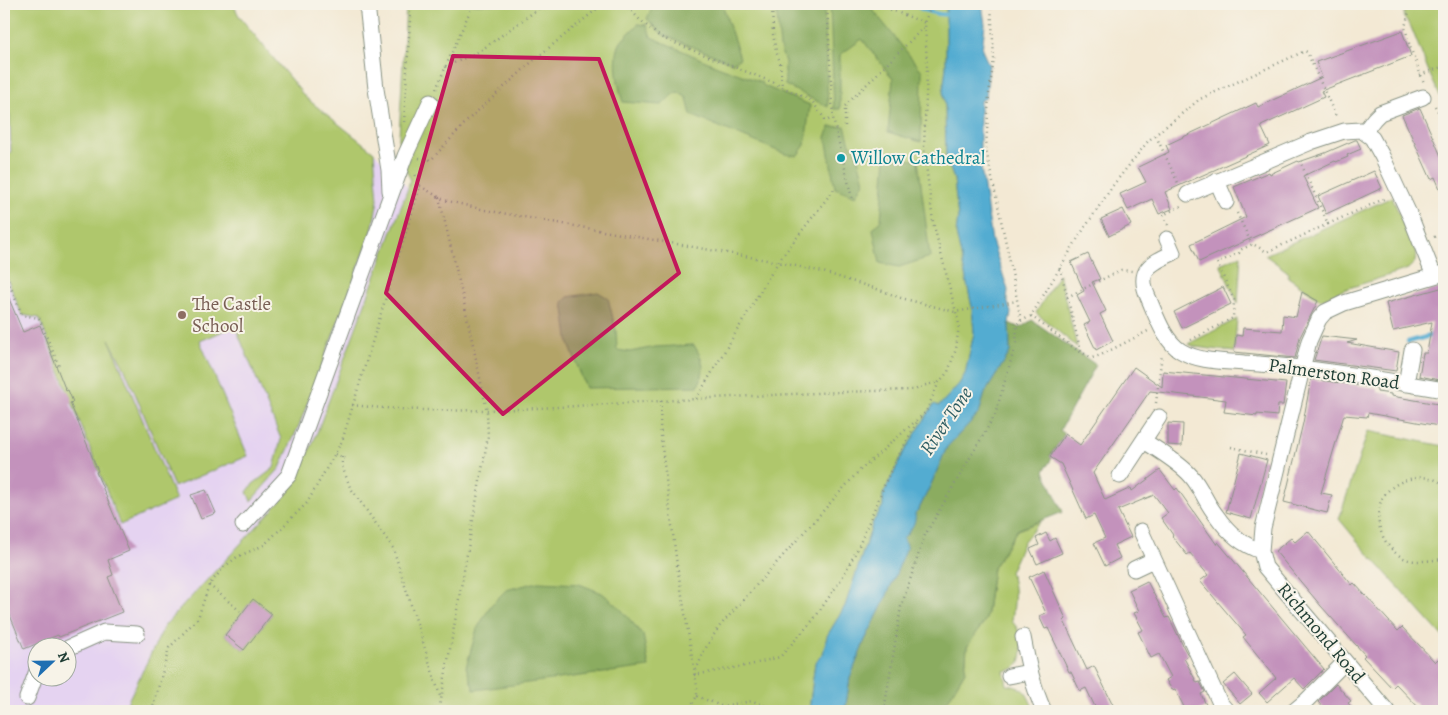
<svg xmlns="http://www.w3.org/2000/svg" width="1448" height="715" font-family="Alegreya,serif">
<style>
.built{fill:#e5d3f1;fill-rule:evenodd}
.green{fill:#afc76c;stroke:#678250;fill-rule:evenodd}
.forest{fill:#8bac60;stroke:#55744a}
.water{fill:#53acd1;stroke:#397482}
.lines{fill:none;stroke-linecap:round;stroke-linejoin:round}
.stream{stroke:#53acd1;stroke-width:4.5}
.building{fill:#c392bc}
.minor-casing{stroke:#899384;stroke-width:17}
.path{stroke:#899384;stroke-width:2.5;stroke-dasharray:1 4;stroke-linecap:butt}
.minor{stroke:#fff;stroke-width:15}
.marked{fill:#c2185b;fill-opacity:0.2;stroke:#c2185b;stroke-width:4;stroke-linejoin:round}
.culture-dot{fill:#0f9aa8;stroke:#f7f3e8;stroke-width:2}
.education-dot{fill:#8d6e63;stroke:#f7f3e8;stroke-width:2}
.labels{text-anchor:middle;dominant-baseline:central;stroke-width:4;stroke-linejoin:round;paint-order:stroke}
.culture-label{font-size:19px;fill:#0d838f;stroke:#f7f3e8;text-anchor:start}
.education-label{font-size:19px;fill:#785e54;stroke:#f7f3e8;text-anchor:start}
.street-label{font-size:19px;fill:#1f3d34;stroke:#f7f3e8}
.water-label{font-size:20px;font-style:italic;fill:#2f5e63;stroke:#f7f3e8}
</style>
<rect width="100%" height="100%" fill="#f7f3e8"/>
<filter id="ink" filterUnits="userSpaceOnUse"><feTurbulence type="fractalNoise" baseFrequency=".02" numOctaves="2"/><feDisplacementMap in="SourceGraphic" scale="10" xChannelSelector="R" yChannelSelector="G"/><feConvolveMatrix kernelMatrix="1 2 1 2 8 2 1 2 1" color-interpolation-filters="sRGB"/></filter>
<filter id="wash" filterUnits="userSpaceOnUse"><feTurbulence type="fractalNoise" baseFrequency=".0096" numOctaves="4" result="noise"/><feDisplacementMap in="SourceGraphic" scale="20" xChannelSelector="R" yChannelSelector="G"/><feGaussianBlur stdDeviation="1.12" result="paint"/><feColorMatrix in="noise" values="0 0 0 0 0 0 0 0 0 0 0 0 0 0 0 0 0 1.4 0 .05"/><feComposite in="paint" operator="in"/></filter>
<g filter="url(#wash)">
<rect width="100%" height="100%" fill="#f3e9d4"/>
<path class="built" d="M4 4H233L239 16 306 98 374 152 408 188 313 443 287 494 165 625 127 703 126 711H4ZM38 648H68V678H38Z"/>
<path class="green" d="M4 4H233L239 16 306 98 374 152 378 200 372 231 300 423 280 468 251 501 247 492 253 484 274 468 281 439 235 326 200 341 248 456 174 487 126 372 109 339 176 500 120 525 39 318 22 315 4 271V215L9 209 4 191V157L11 153 10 116 4 100Z
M406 4H946V67L943 91 945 105 946 158 954 179 958 218 956 233 972 307 974 333 965 374 959 384 939 406 934 405 903 454 883 495V506L873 522 845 606 827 636 823 654 815 662 809 711H126L127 703 165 625 287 494 313 443 408 188 410 178 398 156ZM253 599 272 614 244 650 225 635Z
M1404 4H1444V105L1431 77 1411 27 1404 18Z
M1392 197 1416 252 1415 262 1408 269 1343 290 1321 300 1288 277V272L1265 255Z
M1241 255 1238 303 1220 264Z
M1059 274 1077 347 1036 313Z
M1237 319 1234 352 1196 347 1188 344Z
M1368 431 1444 446V638L1364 549 1339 519Z
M1041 521 1024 541 1010 572C1017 588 1014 604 1012 621 1014 624 1017 627 1018 630 1022 639 1024 658 1018 665 1014 670 1009 670 1004 671L1007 685C1028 688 1026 694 1035 711H945L944 705 965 671 967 647 986 619 993 568 1017 530Z"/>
<path class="forest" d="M653 4H722L740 58 733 63 663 35 647 19Z
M776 4H824L828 107 785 85V62L780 48Z
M830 4H868L922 71 921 142 888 132 893 79 862 39 840 55V109H834Z
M638 24 647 25 651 37 717 66 761 82 764 86 810 105 805 145 797 156 785 154 691 115 687 98 678 92 672 95 662 105 623 102C618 86 612 57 621 42 626 36 632 30 638 24Z
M845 126 850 144 856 150 864 182 856 196 835 188 826 137 830 127Z
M886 158 918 160 930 257 899 267 880 263 873 229 881 220Z
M598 292 608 298 616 331 617 350 630 352 655 347 694 345C704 362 706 369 698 386L586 388 569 344 563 302 568 297Z
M1032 320 1096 365 1060 430 1065 434 1050 456 1052 458 1044 471 1063 512 1017 530 993 568 986 619 967 647 965 671 945 705V711H845L850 678 865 640 885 600 907 547 903 538 909 532 915 513 919 509 932 482 947 447 979 413 985 393 1010 352 1009 323 1020 328Z
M538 582 579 584 602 593 618 606 643 635 649 667 474 690 466 667 477 629 491 605 506 590Z"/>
<path class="water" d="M946 4H982L985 24 982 50 989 65 986 97 980 101V161L992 241 1008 290 1007 299 1011 313 1009 323 1010 352 985 393 979 413 947 447 932 482 919 509 915 513C917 523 910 531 903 538L907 547 885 600 865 640 850 678 845 711H809L815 662 823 654 827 636 845 606 873 522 883 506V495L903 454 934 404 939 406 959 384 965 374 974 333 972 307 956 233 958 218 954 179 946 158 945 105 943 91 946 67Z"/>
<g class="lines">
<path class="stream" d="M913 4C925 12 936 15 951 15
M1408 342 1444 332"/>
</g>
<g id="blocks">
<path class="building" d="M1402 31 1411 56 1321 91 1324 97 1261 126 1270 145 1165 192 1172 209 1159 214 1152 199 1128 210 1120 194 1146 182 1138 167 1169 152 1166 145 1256 103 1258 107 1322 77 1316 62Z
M1420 108 1444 163V198L1435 177 1431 179 1402 115Z
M1355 140H1357L1361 149 1347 155 1348 157 1336 162 1335 161 1303 176 1318 208 1199 262 1191 244 1246 217 1234 187 1269 172 1270 174 1298 161 1299 162 1325 153Z
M1374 171 1382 188 1326 214 1318 196Z
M1123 209 1131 225 1109 236 1101 219Z
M1088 254 1100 279 1092 282 1106 311 1100 314 1113 341 1096 350 1084 325 1090 322 1077 295 1084 291 1071 262Z
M4 287 23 332 40 325 66 391 68 390 73 402 70 403 98 471 96 472 129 551 108 560 113 575 108 577 122 612 59 637 58 635 24 649 4 601Z
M1223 287 1231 304 1182 328 1174 312Z
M1444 287V364H1443L1440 380 1419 376 1423 353H1427L1432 322 1393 331 1386 303Z
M1302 292 1318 301 1300 337 1295 358 1234 352 1236 335 1242 336 1243 328 1282 331 1283 315 1296 317Z
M1322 336 1357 340 1347 343 1399 352 1396 371 1314 360Z
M1134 367 1162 387 1163 371 1286 383 1283 405H1278L1277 416 1257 414V416L1224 412 1226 400 1150 391 1093 473 1105 500 1131 488 1132 491 1160 470 1175 490 1177 488 1217 545 1218 542 1324 669 1304 689 1294 678 1267 702 1259 693 1276 678 1243 637 1246 635 1200 581 1208 575 1190 553 1187 555 1172 536 1173 535 1161 518 1168 513 1154 495 1118 510 1131 537 1114 545 1120 558 1105 566 1094 543 1105 538 1094 515 1086 519 1061 464 1050 457 1065 434 1080 445Z
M1311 379 1377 388V392L1391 394V396L1444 405V427L1368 413 1367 417 1344 415 1321 493 1332 495 1327 513 1284 502 1303 423Z
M1168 423 1183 424 1182 446 1168 445Z
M1241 453 1267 460 1251 519 1226 512Z
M206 490 216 513 201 519 191 495Z
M1308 531 1352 585 1354 583 1398 631 1402 627 1435 662 1438 659 1444 665V711H1422L1396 684 1392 688 1363 657 1365 655 1321 606 1275 551 1291 538 1295 542Z
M1046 533 1050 541 1055 538 1062 553 1037 564 1030 549 1039 545 1036 538Z
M1044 570 1066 619 1064 621 1087 670 1094 666 1116 711H1097L1086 688 1080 691 1071 672H1069L1048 628 1045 629 1039 616 1046 613 1029 577Z
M1147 581 1166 618 1169 617 1185 650 1188 655 1184 658 1197 683 1200 682 1205 692 1201 694 1207 707 1198 711H1186L1175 689 1172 690 1166 680 1171 677 1159 654 1151 658 1138 632 1143 630 1134 613 1139 611 1129 590Z
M253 599 272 614 244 650 225 635Z
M1235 674 1252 694 1240 704 1223 684Z
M1336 684 1351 701 1348 703 1355 711H1326L1318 702Z"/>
</g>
</g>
<g filter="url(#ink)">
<use href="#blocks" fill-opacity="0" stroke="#899384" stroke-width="1"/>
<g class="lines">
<defs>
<path id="minor" d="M367 4 376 89 389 170 390 191
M1365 131 1374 119 1380 113 1423 97
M1217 181 1226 202
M1188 194 1311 142 1344 131 1361 130 1372 138 1382 156 1411 218 1434 276
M1167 239 1173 253C1151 263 1136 270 1148 297 1156 315 1164 341 1181 351 1199 362 1224 361 1244 363 1263 364 1282 366 1301 368 1349 374 1397 382 1444 390
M1406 384 1412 350
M1144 441C1158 450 1180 463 1191 476 1201 487 1206 503 1216 515 1227 531 1242 545 1261 551
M1120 476 1159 417
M243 525 289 475 405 156 430 102
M1141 531 1220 703 1227 711
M1134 569 1153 560
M1023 637C1028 664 1033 687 1044 711
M68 648 104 632 137 634
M1009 676 1029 672
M27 698 38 668
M1294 711 1306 701 1345 662
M1387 711 1265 567 1261 551 1263 528 1309 341 1319 319 1325 312 1344 303 1444 273"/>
</defs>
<use href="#minor" class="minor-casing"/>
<path class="path" d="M625 4 639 19 660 37 772 82 812 101 826 121 833 118
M772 4 773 34 776 51 780 62 782 87
M827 4 833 118 852 198
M882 4 889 9 925 23
M1411 4 1405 27 1410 47 1424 83
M445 67 480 51 545 4
M1420 75 1444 66
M436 89 473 4
M1435 106 1444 122
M404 122 411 4
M845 126V106L925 26
M1156 136 1179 185
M419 158 431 160 470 118 534 60 603 4
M420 186 444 200 485 210 778 262 823 272 883 291 901 298 955 312 1017 301
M4 191 9 209 4 215
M439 197 463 298 487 411 488 436 439 711
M1237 213 1252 245
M1328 224 1386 198
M1168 225 1163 215 1181 206
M1434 237 1444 232
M1060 268 1081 352
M4 271 22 315 39 318 60 369
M1067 297 1121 270 1132 271
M1031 316 1077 350 1092 358 1101 355 1148 331
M1021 321 1031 316 1078 238 1114 184 1149 140 1200 99 1305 51 1307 52 1337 119
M1191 340 1233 318 1234 300 1217 263 1239 253 1240 250 1253 244 1267 252 1328 224 1300 161
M696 399 778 262 835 188
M661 401 660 424 663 456 677 565 697 686V696L688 711
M1156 403 1162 354
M352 405C438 415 524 409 609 404 711 398 813 392 915 390L922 386 939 382
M1231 447 1266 455
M335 454 347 460
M342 457V466L350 487 393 548 441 699
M1444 485C1427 470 1394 479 1383 497 1371 519 1383 550 1406 559 1416 563 1433 560 1444 559
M209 585 240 611
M694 675 704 651 718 628 858 472 926 412 939 382 948 372 956 349 959 324 933 222 924 148 927 68 925 21 930 9 929 4
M694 675 750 665 780 657 814 619 842 578 858 548 889 474 918 420
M697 696 721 706 753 701 778 711
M152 711 169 648 198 618 209 585 224 567 237 557 264 545 307 503 342 441 420 186 415 174
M884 711 901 607 925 535 995 415 1016 343 1017 324 1021 321 1010 262 986 150 989 93 994 59 991 4"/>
<use href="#minor" class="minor"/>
</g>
</g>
<path class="marked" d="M453 56 599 59 679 273 503 414 386 293Z"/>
<circle class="culture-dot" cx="841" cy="158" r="5"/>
<circle class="education-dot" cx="182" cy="315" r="5"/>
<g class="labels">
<g class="culture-label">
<text x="851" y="158">Willow Cathedral</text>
</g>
<g class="education-label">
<text x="192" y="304">The Castle<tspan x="192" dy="22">School</tspan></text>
</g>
<g class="street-label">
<text transform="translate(1334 374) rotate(8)">Palmerston Road</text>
<text transform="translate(1321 633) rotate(50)">Richmond Road</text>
</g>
<g class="water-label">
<text transform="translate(946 421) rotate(-56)">River Tone</text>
</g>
</g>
<rect width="1448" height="715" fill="none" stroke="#f7f3e8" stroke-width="20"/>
<g transform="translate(52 662) rotate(68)"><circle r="24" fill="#f7f3e8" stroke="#a1aaa0"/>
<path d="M0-4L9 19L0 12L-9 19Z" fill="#1f6fb2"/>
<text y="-8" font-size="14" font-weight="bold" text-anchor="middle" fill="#1f3d34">N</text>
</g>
</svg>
